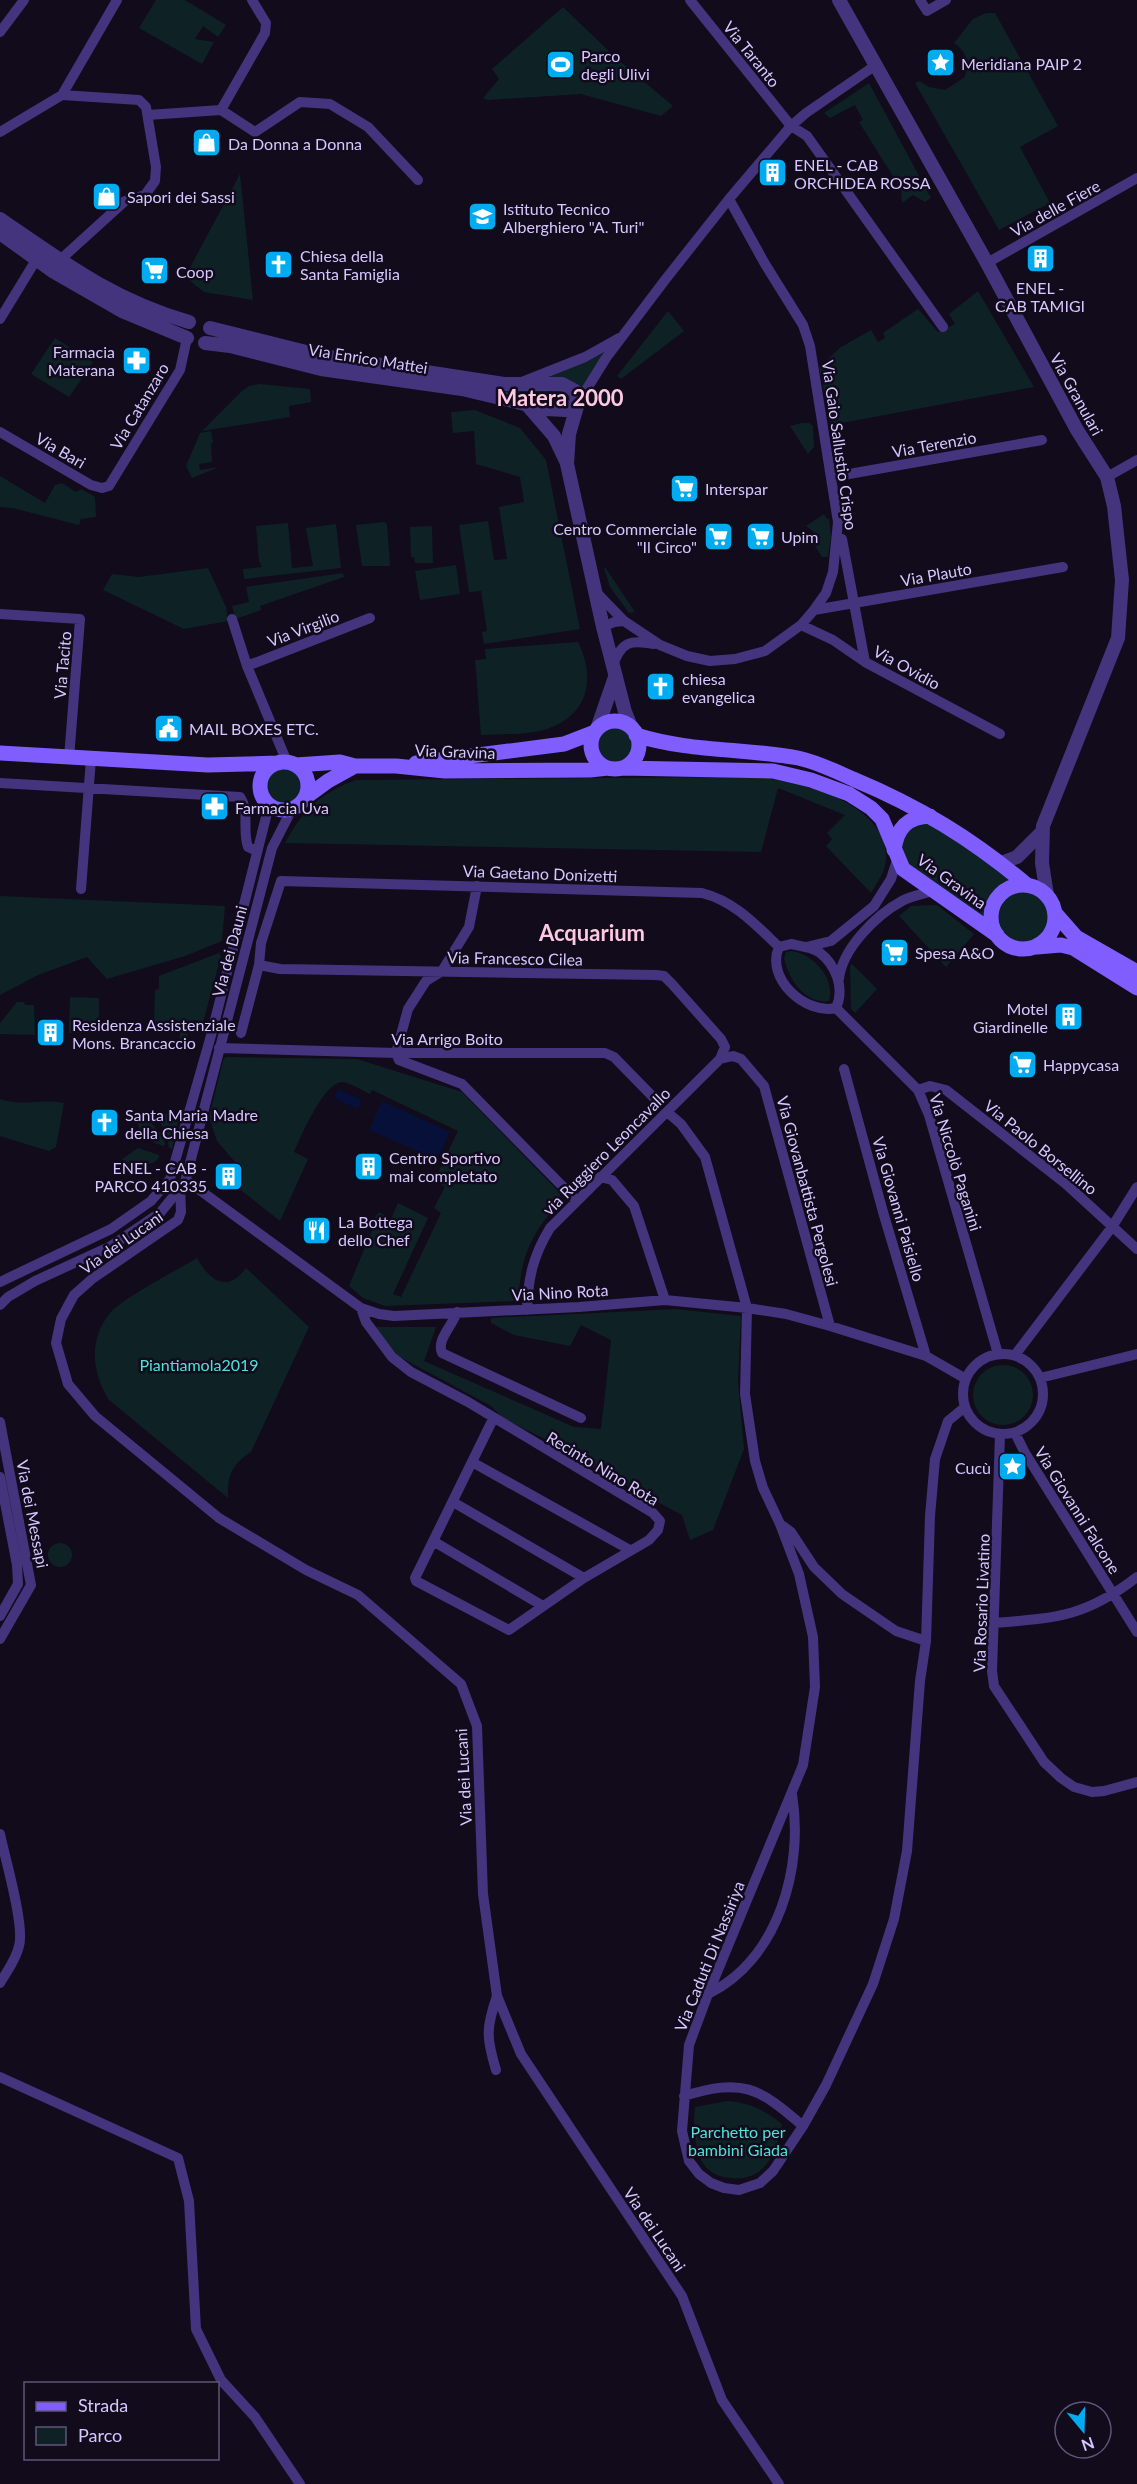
<svg xmlns="http://www.w3.org/2000/svg" width="1137" height="2484" font-family="Lato,sans-serif">
<style>
.green{fill:#0e2226}
.water{fill:#071039}
.lines{fill:none;stroke-linecap:round;stroke-linejoin:round}
.minor{stroke:#44347d;stroke-width:10}
.tertiary{stroke:#44347d;stroke-width:14}
.secondary{stroke:#7f5dff;stroke-width:15}
.labels{text-anchor:middle;dominant-baseline:central;stroke-width:5;stroke-linejoin:round;paint-order:stroke}
.street-label{font-size:16px;fill:#d7c6ff;stroke:#110b1c}
.poi-label{font-size:16px;fill:#d7c6ff;stroke:#110b1c;text-anchor:start}
.park-label{font-size:16px;fill:#50e1d8;stroke:#110b1c}
.district-label{font-size:22px;font-weight:bold;fill:#ffc8e1;stroke:#110b1c}
</style>
<rect width="100%" height="100%" fill="#110b1c"/>
<path class="green" d="M156 0H185L226 25 218 37 203 26 195 39 214 42 202 64 139 28Z
M563 7 616 58 673 106 661 116 581 94 488 100 483 98 499 79 492 69Z
M986 13H995L1058 126 1020 147 1050 203 999 230 915 83 920 81 929 87 945 90 965 77C968 61 968 53 954 43L973 19Z
M869 83 931 198 925 202 913 195 902 203 901 189 859 122 863 120 855 105 830 118 824 113Z
M240 174 253 300 204 292 185 277Z
M978 291 1034 387 831 425 819 367 841 347 871 330 878 342 885 338 883 333 918 309 938 332 955 324 949 314Z
M668 311 684 331 621 379 617 376Z
M215 335 561 389 571 394 572 401 564 405 547 406 214 339Z
M55 338 93 362 69 397 31 374Z
M610 346 581 393 540 379Z
M260 384 310 389 311 402 289 406 290 417 202 431 242 391 249 386Z
M475 410 520 428 546 460 580 629 484 644 482 632 487 631 481 591 469 592 459 525 488 521 494 560 507 559 499 507 524 502 520 477 476 464 474 431 453 433 451 412Z
M802 423H809L813 426 814 447 808 454 790 426Z
M211 431 213 443H211L212 462 199 464 200 470 219 467 192 478 186 466 200 433Z
M0 476 45 503 55 485 62 483 76 492 81 489 95 497 96 517 81 519 79 525 13 508 0 507Z
M824 514 827 519 829 518 831 537 828 557H822L812 541 815 533 806 526Z
M384 522 387 524 390 566H362L356 525Z
M288 523 292 568 313 566 306 528 336 524 341 568 244 579 243 569 262 567 259 561 256 526Z
M432 526 433 563H415L414 557H411L410 527Z
M456 565 460 594 420 600 415 571Z
M605 567 635 612 629 613 610 587 604 568Z
M208 568 226 607 228 621 184 629 103 590 112 574 139 577Z
M343 573 344 577 260 606 261 610 236 619 232 606 249 602 246 587Z
M578 642C596 678 589 715 547 729 529 735 500 734 481 735L475 660 486 659 485 649Z
M598 745a17 17 0 1 1 34 0a17 17 0 1 1-34 0Z
M265 786a19 19 0 1 1 38 0a19 19 0 1 1-38 0Z
M732 777C744 777 757 776 769 778 810 783 890 808 886 860 885 872 877 883 871 893L826 846 832 839 827 833 845 815 778 788 761 852 285 843C303 810 320 793 356 780Z
M927 822 940 827 1014 882C995 891 987 901 987 923L906 865 901 839 914 825Z
M998 917a25 25 0 1 1 50 0a25 25 0 1 1-50 0Z
M0 896 225 906 222 941 185 956 107 979 87 957 38 975 0 995Z
M937 905 974 934 946 967 899 916 911 906Z
M792 951C813 954 836 979 829 1001 805 1005 788 978 784 958L786 952Z
M219 953 221 956 202 1026H198L197 1020 187 1021 188 1039 179 1047 180 1033 174 1026H154L155 990 159 989V976Z
M852 964 877 989 855 1013 851 1009 850 966Z
M70 997 99 998V1033H69Z
M17 1002H24L25 1005H34L35 1035 0 1034V1023Z
M228 1057 357 1059 462 1092 560 1193 562 1201C542 1220 528 1241 522 1269 520 1279 520 1291 515 1301L385 1306 363 1298 349 1286 376 1221 375 1217 379 1212 391 1219 398 1203 428 1218 393 1294 401 1297 441 1213 434 1208 445 1187 434 1181 458 1131 372 1090 370 1094C363 1091 351 1083 343 1082 324 1081 301 1137 294 1152L308 1159 280 1221 228 1180 234 1173 231 1171 235 1162 217 1141 209 1117 223 1061 224 1058Z
M0 1099C24 1107 41 1098 64 1103L56 1147 49 1151 0 1136Z
M179 1109 180 1112 172 1149 169 1148 166 1131 154 1115 176 1113Z
M136 1119 152 1120V1124L163 1136 165 1144 163 1146C140 1137 144 1141 136 1119Z
M138 1148 159 1155V1158L153 1163 129 1166 122 1159Z
M197 1258C209 1280 227 1294 246 1268L309 1327 251 1452C232 1464 227 1476 228 1498L109 1400C92 1373 88 1340 110 1313 123 1298 177 1270 197 1258Z
M676 1309 741 1316 738 1382 744 1449 713 1530 690 1540 682 1515 548 1444 549 1441 504 1419 491 1406 398 1356 375 1327H436L424 1361 574 1427 601 1429 611 1340 581 1325 570 1346 514 1335 491 1323V1318Z
M973 1395a30 30 0 1 1 60 0a30 30 0 1 1-60 0Z
M48 1555a12 12 0 1 1 24 0a12 12 0 1 1-24 0Z
M727 2101C749 2103 764 2109 782 2124 777 2152 765 2182 731 2178 723 2177 716 2176 709 2170 694 2158 693 2125 695 2107Z"/>
<path class="water" d="M338 1089 362 1100 358 1109 334 1098Z
M382 1101 450 1132 437 1160 369 1130Z"/>
<g class="lines">
<path class="minor" d="M690 0 791 126 807 136 943 327
M920 0 927 11 946 0
M0 32 24 0
M62 95 117 0
M221 110 265 33 266 23 252 0
M148 115 221 110 255 132 300 102 330 104 368 127 418 180
M0 132 62 95 139 100 146 107 156 167 155 181 145 195 125 201 60 260
M987 263 1137 178
M0 319 36 260
M522 382 585 357 619 338
M578 403 606 358 665 280 729 199 791 126 806 113 876 65
M0 432 91 485 102 488 109 486 180 370 187 338
M832 477 1042 440
M1107 477 1137 460
M842 539 865 662
M595 591 624 621
M814 610 1063 567
M0 614 80 619 69 758
M232 619 247 666 287 762
M801 625 833 640 865 662 1000 734
M603 627 614 622 624 621 660 645 687 656 710 661 735 659 765 651 801 625 814 610 826 593 833 572 838 522 810 346 803 325 765 264 729 199
M613 665C622 641 630 640 654 644
M247 666 370 618
M0 783 240 797C250 811 242 831 248 847L257 851
M477 886 469 927 442 971 426 981 408 1009 396 1053 399 1060 462 1084 576 1200
M81 889 91 759
M791 944C800 946 811 947 819 952 836 965 845 988 836 1008 805 1015 765 978 779 947Z
M806 947 831 941 874 906 891 879 897 860
M259 965 280 969 656 975 664 976 672 984 721 1039 725 1047 720 1059 550 1228C533 1256 528 1278 527 1310
M839 979C842 949 876 915 902 901 911 896 923 894 933 891
M836 1008 918 1090 929 1115 998 1354
M241 1033 259 965 261 943 281 881 702 893C734 901 755 924 779 947
M219 1048 396 1053H605L614 1057 655 1099
M720 1059 733 1056 741 1059 764 1086 830 1326
M844 1069 883 1212 926 1356
M918 1090 930 1086 946 1090 1066 1184 1137 1249
M667 1112 681 1124 705 1157 747 1308 745 1394 755 1461 763 1488 780 1524 799 1574 813 1637 815 1687 803 1765 708 1994 689 2045 682 2131 689 2161 699 2174 711 2183 724 2188 739 2190 760 2183 773 2171 803 2126 826 2085 873 1984 894 1919 907 1851 920 1681 926 1641 930 1516 935 1459 948 1421 965 1407
M600 1177 612 1180 634 1206 665 1300
M186 1180 361 1308 379 1314 394 1316 579 1307 665 1300 747 1308 786 1314 830 1326 926 1356 966 1379
M180 1185 181 1212 178 1220 92 1279 74 1295 61 1319 56 1343 68 1384 95 1416 219 1518 306 1570 358 1595 461 1684 477 1726 483 1894 497 1996 521 2054 682 2296 722 2400 779 2484
M0 1282 111 1229 151 1201 170 1179 212 1032 269 805
M0 1305 8 1297 35 1281 111 1246 160 1213 185 1182 272 848 292 809
M361 1308 366 1322 392 1357 411 1372 468 1402 653 1513 660 1521 658 1530 649 1540 584 1578 509 1630 416 1581 415 1578 493 1419
M457 1312C453 1325 436 1340 442 1353L581 1418
M963 1394a40 40 0 1 1 80 0a40 40 0 1 1-80 0Z
M1015 1355 1112 1227 1137 1187
M1040 1378 1137 1354
M0 1422 31 1585 0 1639
M1015 1433 1025 1453 1137 1632
M1000 1434 992 1671 994 1686 1044 1762 1061 1778 1074 1787 1092 1792 1104 1791 1137 1782
M472 1462 630 1550
M0 1477 17 1565 18 1584 0 1616
M453 1502 584 1578
M783 1526 791 1532 814 1567 842 1594 896 1631 926 1641
M433 1541 543 1606
M994 1623C1056 1618 1086 1617 1137 1577
M0 1834C5 1858 25 1926 19 1946 16 1960 7 1971 0 1983
M708 1994C779 1959 804 1867 792 1794
M496 2070C486 2037 486 2028 497 1996
M0 2077 178 2158 189 2201 196 2329 221 2380 255 2417 300 2484
M684 2096C743 2078 758 2087 803 2126"/>
<path class="tertiary" d="M839 0 987 263 1077 430 1107 477 1114 506 1122 580 1118 638 1043 826 1042 863 1047 895
M0 219C64 263 113 300 189 322
M0 233 54 272 122 311 187 338
M210 328 322 356 504 384H562L575 391 578 403
M205 343 230 346 321 369 462 389 546 409 565 410 578 403
M578 403 569 434 567 464 603 627 625 712 632 729
M528 406 554 436 566 461
M597 729 615 677
M1001 863 1017 857 1041 833"/>
<path class="secondary" d="M591 745a24 24 0 1 1 48 0a24 24 0 1 1-48 0Z
M636 735C689 752 744 748 798 758 817 762 835 771 853 779 920 807 972 839 1027 885
M0 753 208 765 278 763
M260 786a24 24 0 1 1 48 0a24 24 0 1 1-48 0Z
M416 763 564 744 595 732
M296 765 340 762 355 766H396L445 771 590 770 608 768
M622 768 773 771 811 780 849 794 871 808 882 819 903 869 997 935
M306 797 328 781 355 766
M894 850C897 828 907 817 930 816
M991 917a32 32 0 1 1 64 0a32 32 0 1 1-64 0Z
M1055 913 1076 937 1137 972
M1037 947 1061 945 1073 948 1137 988"/>
</g>
<defs>
<symbol id="sight-square" viewBox="-11 -11 22 22"><rect x="-9" y="-9" width="18" height="18" rx="4" fill="#00abf1" stroke="#110b1c"/><path d="M0-6L1.8-2.2L6-1.7L2.9 1.2L3.7 5.4L0 3.3L-3.7 5.4L-2.9 1.2L-6-1.7L-1.8-2.2Z" fill="#fff"/></symbol>
<symbol id="stadium-square" viewBox="-11 -11 22 22"><rect x="-9" y="-9" width="18" height="18" rx="4" fill="#00abf1" stroke="#110b1c"/><path d="M0-5a6.5 5 0 1 0 0 10a6.5 5 0 1 0 0-10ZM-3.5-1.8h7v3.6h-7Z" fill="#fff"/></symbol>
<symbol id="shop-square" viewBox="-11 -11 22 22"><rect x="-9" y="-9" width="18" height="18" rx="4" fill="#00abf1" stroke="#110b1c"/><path d="M-5-2.5h2.3a2.7 3.5 0 0 1 5.4 0H5L5.5 6h-11ZM-1.5-2.5h3a1.5 2.3 0 0 0-3 0Z" fill="#fff"/></symbol>
<symbol id="building-square" viewBox="-11 -11 22 22"><rect x="-9" y="-9" width="18" height="18" rx="4" fill="#00abf1" stroke="#110b1c"/><path d="M-4-6H4V6H1V3H-1V6H-4ZM-2.5-4.3h1.7v1.8h-1.7ZM.8-4.3h1.7v1.8H.8ZM-2.5-1h1.7V.8h-1.7ZM.8-1h1.7V.8H.8Z" fill="#fff"/></symbol>
<symbol id="school-square" viewBox="-11 -11 22 22"><rect x="-9" y="-9" width="18" height="18" rx="4" fill="#00abf1" stroke="#110b1c"/><path d="M0-5L7-2L0 1L-7-2ZM-4 1L0 2.5L4 1V4Q0 6-4 4Z" fill="#fff"/></symbol>
<symbol id="church-square" viewBox="-11 -11 22 22"><rect x="-9" y="-9" width="18" height="18" rx="4" fill="#00abf1" stroke="#110b1c"/><path d="M-1.2-6h2.4v3.5h3.3v2.4h-3.3V6h-2.4V-.1h-3.3v-2.4h3.3Z" fill="#fff"/></symbol>
<symbol id="supermarket-square" viewBox="-11 -11 22 22"><rect x="-9" y="-9" width="18" height="18" rx="4" fill="#00abf1" stroke="#110b1c"/><path d="M-6-5.5h2.5l.6 2H6L4.5 2H-2.5L-4.4-4H-6ZM-1.5 3.2a1.3 1.3 0 1 0 .1 0ZM3 3.2a1.3 1.3 0 1 0 .1 0Z" fill="#fff"/></symbol>
<symbol id="pharmacy-square" viewBox="-11 -11 22 22"><rect x="-9" y="-9" width="18" height="18" rx="4" fill="#00abf1" stroke="#110b1c"/><path d="M-2-6h4v4h4v4h-4v4h-4v-4h-4v-4h4Z" fill="#fff"/></symbol>
<symbol id="civic-square" viewBox="-11 -11 22 22"><rect x="-9" y="-9" width="18" height="18" rx="4" fill="#00abf1" stroke="#110b1c"/><path d="M-.6-6.5H3V-4.5H.6V-3L4-1V1h2V6H-6V1h2V-1L-.6-3ZM-1.2 2.5V6h2.4V2.5Z" fill="#fff"/></symbol>
<symbol id="restaurant-square" viewBox="-11 -11 22 22"><rect x="-9" y="-9" width="18" height="18" rx="4" fill="#00abf1" stroke="#110b1c"/><path d="M-5-6h1v4h1v-4h1v4h1v-4h1v5L-1.5 .5V6h-2V.5L-5-1ZM5-6V6H3V1.5H1.5Q1.5-4 5-6Z" fill="#fff"/></symbol>
</defs>
<g fill-rule="evenodd">
<use href="#sight-square" x="924" y="46" width="33" height="33"/>
<use href="#stadium-square" x="544" y="48" width="33" height="33"/>
<use href="#shop-square" x="190" y="126" width="33" height="33"/>
<use href="#building-square" x="756" y="156" width="33" height="33"/>
<use href="#shop-square" x="90" y="180" width="33" height="33"/>
<use href="#school-square" x="466" y="200" width="33" height="33"/>
<use href="#building-square" x="1024" y="242" width="33" height="33"/>
<use href="#church-square" x="262" y="248" width="33" height="33"/>
<use href="#supermarket-square" x="138" y="254" width="33" height="33"/>
<use href="#pharmacy-square" x="120" y="344" width="33" height="33"/>
<use href="#supermarket-square" x="668" y="472" width="33" height="33"/>
<use href="#supermarket-square" x="744" y="520" width="33" height="33"/>
<use href="#supermarket-square" x="702" y="520" width="33" height="33"/>
<use href="#church-square" x="644" y="670" width="33" height="33"/>
<use href="#civic-square" x="152" y="712" width="33" height="33"/>
<use href="#pharmacy-square" x="198" y="790" width="33" height="33"/>
<use href="#supermarket-square" x="878" y="936" width="33" height="33"/>
<use href="#building-square" x="1052" y="1000" width="33" height="33"/>
<use href="#building-square" x="34" y="1016" width="33" height="33"/>
<use href="#supermarket-square" x="1006" y="1048" width="33" height="33"/>
<use href="#church-square" x="88" y="1106" width="33" height="33"/>
<use href="#building-square" x="352" y="1150" width="33" height="33"/>
<use href="#building-square" x="212" y="1160" width="33" height="33"/>
<use href="#restaurant-square" x="300" y="1214" width="33" height="33"/>
<use href="#sight-square" x="996" y="1450" width="33" height="33"/>
</g>
<g class="labels">
<g class="street-label">
<text transform="translate(752 54) rotate(51)">Via Taranto</text>
<text transform="translate(1055 208) rotate(-29)">Via delle Fiere</text>
<text transform="translate(368 358) rotate(9)">Via Enrico Mattei</text>
<text transform="translate(1077 394) rotate(61)">Via Granulari</text>
<text transform="translate(139 406) rotate(-59)">Via Catanzaro</text>
<text transform="translate(934 444) rotate(-10)">Via Terenzio</text>
<text transform="translate(840 445) rotate(82)">Via Gaio Sallustio Crispo</text>
<text transform="translate(61 450) rotate(30)">Via Bari</text>
<text transform="translate(936 574) rotate(-10)">Via Plauto</text>
<text transform="translate(303 628) rotate(-21)">Via Virgilio</text>
<text transform="translate(62 665) rotate(-85)">Via Tacito</text>
<text transform="translate(907 667) rotate(29)">Via Ovidio</text>
<text transform="translate(455 751) rotate(2)">Via Gravina</text>
<text transform="translate(540 873) rotate(2)">Via Gaetano Donizetti</text>
<text transform="translate(952 881) rotate(36)">Via Gravina</text>
<text transform="translate(229 951) rotate(-75)">Via dei Dauni</text>
<text transform="translate(515 958) rotate(1)">Via Francesco Cilea</text>
<text x="447" y="1038">Via Arrigo Boito</text>
<text transform="translate(1041 1147) rotate(39)">Via Paolo Borsellino</text>
<text transform="translate(606 1151) rotate(-45)">via Ruggiero Leoncavallo</text>
<text transform="translate(956 1162) rotate(73)">Via Niccolò Paganini</text>
<text transform="translate(808 1191) rotate(75)">Via Giovanbattista Pergolesi</text>
<text transform="translate(899 1209) rotate(74)">Via Giovanni Paisiello</text>
<text transform="translate(121 1242) rotate(-35)">Via dei Lucani</text>
<text transform="translate(560 1292) rotate(-3)">Via Nino Rota</text>
<text transform="translate(603 1468) rotate(31)">Recinto Nino Rota</text>
<text transform="translate(1078 1510) rotate(58)">Via Giovanni Falcone</text>
<text transform="translate(33 1514) rotate(79)">Via dei Messapi</text>
<text transform="translate(981 1603) rotate(-88)">Via Rosario Livatino</text>
<text transform="translate(463 1777) rotate(-93)">Via dei Lucani</text>
<text transform="translate(709 1956) rotate(-68)">Via Caduti Di Nassiriya</text>
<text transform="translate(655 2229) rotate(56)">Via dei Lucani</text>
</g>
<g class="poi-label">
<text x="581" y="55">Parco<tspan x="581" dy="18">degli Ulivi</tspan></text>
<text x="961" y="63">Meridiana PAIP 2</text>
<text x="228" y="143">Da Donna a Donna</text>
<text x="794" y="164">ENEL - CAB<tspan x="794" dy="18">ORCHIDEA ROSSA</tspan></text>
<text x="127" y="196">Sapori dei Sassi</text>
<text x="503" y="208">Istituto Tecnico<tspan x="503" dy="18">Alberghiero "A. Turi"</tspan></text>
<text x="300" y="255">Chiesa della<tspan x="300" dy="18">Santa Famiglia</tspan></text>
<text x="176" y="271">Coop</text>
<text x="1040" y="287" text-anchor="middle">ENEL -<tspan x="1040" dy="18">CAB TAMIGI</tspan></text>
<text x="115" y="351" text-anchor="end">Farmacia<tspan x="115" dy="18">Materana</tspan></text>
<text x="705" y="488">Interspar</text>
<text x="697" y="528" text-anchor="end">Centro Commerciale<tspan x="697" dy="18">"Il Circo"</tspan></text>
<text x="781" y="536">Upim</text>
<text x="682" y="678">chiesa<tspan x="682" dy="18">evangelica</tspan></text>
<text x="189" y="728">MAIL BOXES ETC.</text>
<text x="235" y="807">Farmacia Uva</text>
<text x="915" y="952">Spesa A&amp;O</text>
<text x="1048" y="1008" text-anchor="end">Motel<tspan x="1048" dy="18">Giardinelle</tspan></text>
<text x="72" y="1024">Residenza Assistenziale<tspan x="72" dy="18">Mons. Brancaccio</tspan></text>
<text x="1043" y="1064">Happycasa</text>
<text x="125" y="1114">Santa Maria Madre<tspan x="125" dy="18">della Chiesa</tspan></text>
<text x="389" y="1157">Centro Sportivo<tspan x="389" dy="18">mai completato</tspan></text>
<text x="207" y="1167" text-anchor="end">ENEL - CAB -<tspan x="207" dy="18">PARCO 410335</tspan></text>
<text x="338" y="1221">La Bottega<tspan x="338" dy="18">dello Chef</tspan></text>
<text x="991" y="1467" text-anchor="end">Cucù</text>
</g>
<g class="park-label">
<text x="199" y="1364">Piantiamola2019</text>
<text x="738" y="2131">Parchetto per<tspan x="738" dy="18">bambini Giada</tspan></text>
</g>
<g class="district-label">
<text x="560" y="397">Matera 2000</text>
<text x="592" y="932">Acquarium</text>
</g>
</g>
<rect x="24" y="2382" width="195" height="78" fill="#110b1c" stroke="#605677" stroke-width="1.5"/>
<rect x="36" y="2402" width="30" height="9" fill="#7f5dff" stroke="#605677" stroke-width="1.5"/>
<text x="78" y="2412" font-size="18" fill="#d7c6ff">Strada</text>
<rect x="36" y="2427" width="30" height="18" fill="#0e2226" stroke="#605677" stroke-width="1.5"/>
<text x="78" y="2442" font-size="18" fill="#d7c6ff">Parco</text>
<g transform="translate(1083 2430) rotate(161)"><circle r="28" fill="#110b1c" stroke="#605677" stroke-width="1.5"/>
<path d="M0-4.5L10 22L0 15L-10 22Z" fill="#00abf1"/>
<text y="-9" font-size="16" font-weight="bold" text-anchor="middle" fill="#d7c6ff">N</text>
</g>
</svg>
